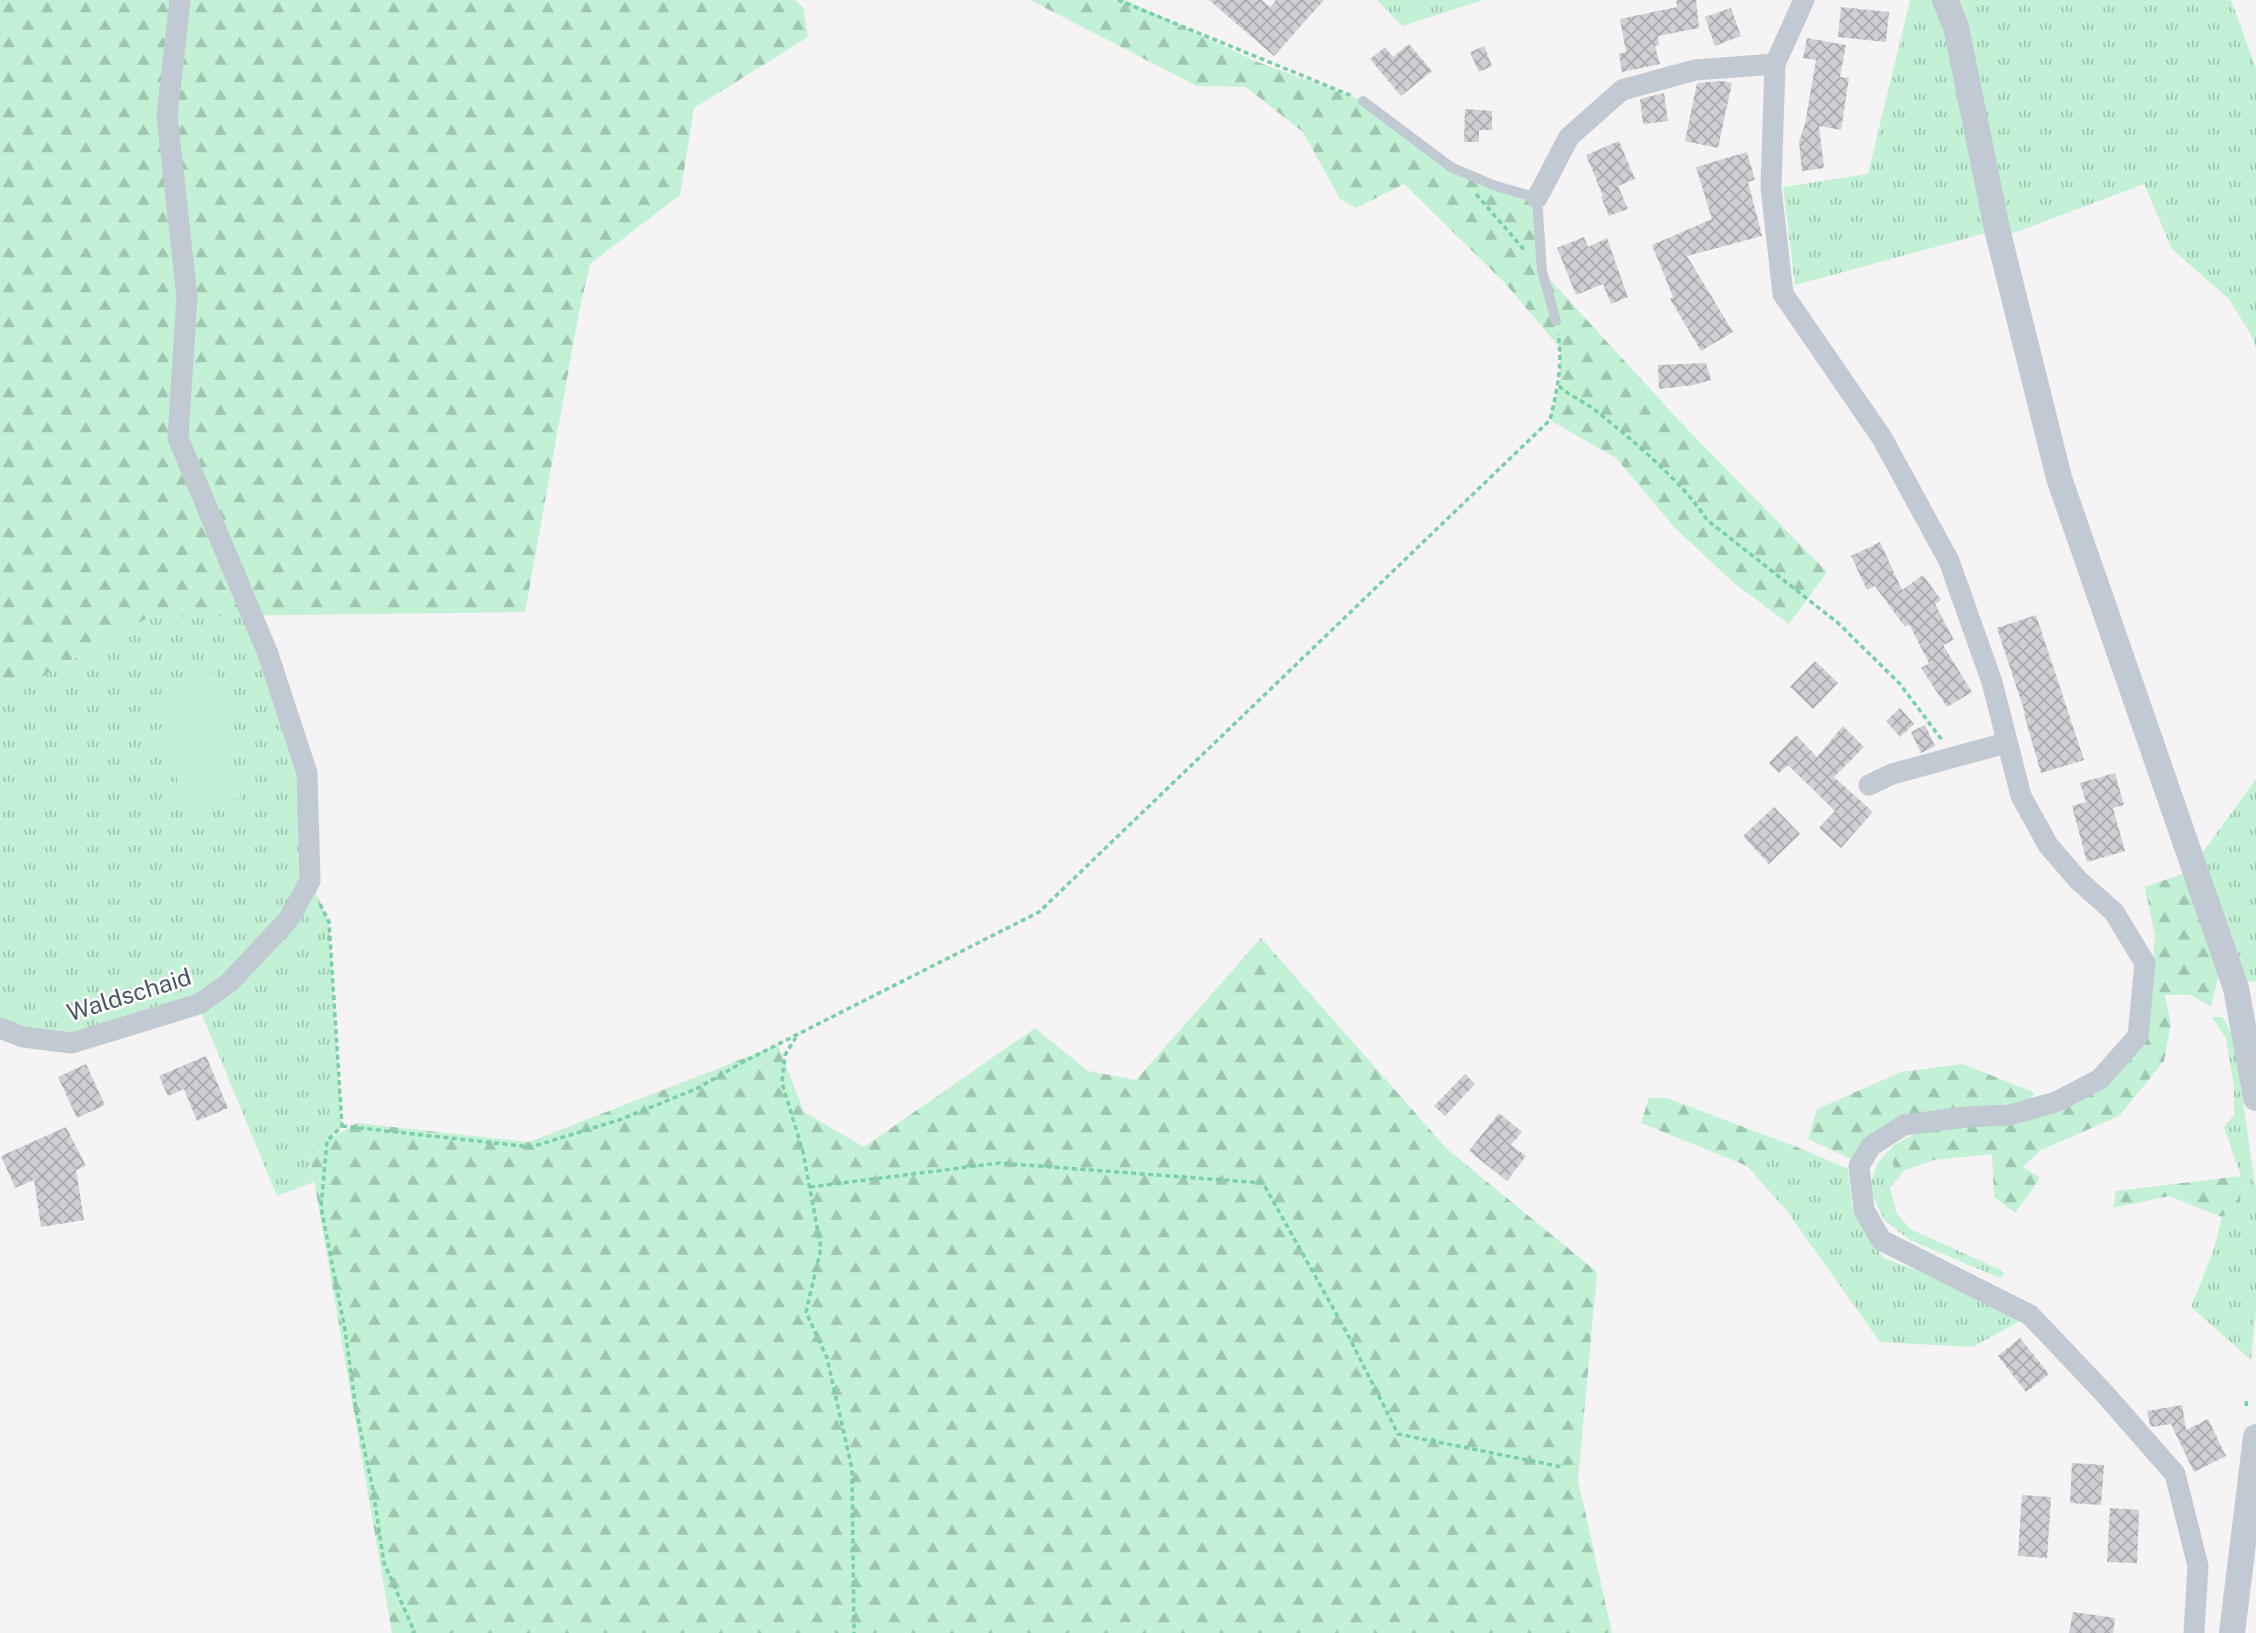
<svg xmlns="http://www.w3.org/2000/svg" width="2256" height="1633" font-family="'Public Sans',sans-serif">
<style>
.grass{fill:url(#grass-tufts)}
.forest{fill:url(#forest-firs)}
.garden{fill:#c3f1d5}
.building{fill:url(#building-cross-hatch)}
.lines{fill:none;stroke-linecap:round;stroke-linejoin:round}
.path{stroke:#7ad0a6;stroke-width:3.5;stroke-dasharray:5 3.5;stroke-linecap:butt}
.service{stroke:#c1cad2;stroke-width:10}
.minor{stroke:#c1cad2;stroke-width:21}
.tertiary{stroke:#c1cad2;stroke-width:26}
.labels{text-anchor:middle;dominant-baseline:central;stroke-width:5;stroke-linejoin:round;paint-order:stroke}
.street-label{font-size:24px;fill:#4a5661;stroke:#fff}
</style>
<defs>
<pattern id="grass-tufts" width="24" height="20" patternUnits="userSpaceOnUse" patternTransform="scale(1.75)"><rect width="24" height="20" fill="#c3f1d5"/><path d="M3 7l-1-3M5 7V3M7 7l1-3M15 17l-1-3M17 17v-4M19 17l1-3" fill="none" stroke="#a0c6b0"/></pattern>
<pattern id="forest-firs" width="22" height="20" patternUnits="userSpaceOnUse" patternTransform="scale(1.75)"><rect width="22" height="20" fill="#c3f1d5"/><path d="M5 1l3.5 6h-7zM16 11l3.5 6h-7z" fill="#a0c6b0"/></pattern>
<pattern id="building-cross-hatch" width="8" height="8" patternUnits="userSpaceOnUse" patternTransform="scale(1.75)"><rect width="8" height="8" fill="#cdcfd5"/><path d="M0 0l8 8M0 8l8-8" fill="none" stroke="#a8abb0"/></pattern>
</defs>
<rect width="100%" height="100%" fill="#f5f3f3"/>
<path class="grass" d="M1377 0H1483L1402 26Z
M1910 0H1940L1990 232 1795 285 1783 187 1868 174Z
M1957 0H2231L2256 68V348L2251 335 2229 299 2172 249 2144 184 2011 234Z
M252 615 307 773 310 881 329 922 342 1126 327 1141 309 1151 314 1182 277 1196 198 1005 72 1042 0 1029V700L149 617Z
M2256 779V982L2242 980 2203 852Z
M2212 1017H2222L2233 1035 2256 1190V1309L2251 1360 2191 1307 2213 1252 2222 1217 2240 1202 2241 1176 2224 1127 2234 1115V1087L2226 1038Z
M1894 1145 1893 1170 1895 1182 1890 1188 1896 1212 1910 1229 2001 1270 2005 1274 2000 1278 1910 1240 1884 1220 1869 1188 1877 1164Z
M1802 1149 1848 1169 1852 1207 1883 1258 1960 1286 2023 1319 1973 1347 1880 1342 1787 1211 1747 1166Z"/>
<path class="forest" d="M0 0H795L803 7 808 37 694 108 680 195 590 264 579 312 525 612 149 617 0 700Z
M1030 0H1126L1255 61 1363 101 1453 167 1537 198 1542 271 1686 428 1827 572 1789 624 1735 584 1676 529 1616 458 1550 420 1560 382V348L1505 283 1404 184 1356 208 1340 199 1303 132 1246 87 1197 86Z
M2188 872 2219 974 2211 1007 2191 995H2165L2171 1024 2164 1061 2119 1116 2041 1150 2023 1167 2040 1178 2015 1213 1994 1197 1992 1154 1934 1160 1905 1170 1895 1182 1893 1170 1894 1145 1925 1129 2004 1124 2119 1072 2153 960 2155 936 2145 887Z
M1261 938 1447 1149 1597 1272 1578 1480 1612 1633H392L309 1151 357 1123 529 1142 778 1045 804 1112 864 1147 1035 1028 1088 1071 1136 1080Z
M1963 1064 2035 1093 2024 1106 1863 1143 1851 1159 1808 1139 1817 1109 1901 1072Z
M1649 1098H1667L1802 1149 1747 1166 1641 1123Z
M2241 1176 2240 1202 2222 1217 2169 1196 2113 1208 2116 1191Z"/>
<path class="garden" d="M217 672 241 799 181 803 161 686Z"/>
<path class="building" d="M1209 0H1262L1270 7 1276 0H1324L1274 56Z
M1676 0H1696L1699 28 1658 36 1659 45 1655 46 1660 64 1622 72 1619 54 1626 52 1620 19 1677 7Z
M1841 7 1889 12 1886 42 1838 37Z
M1731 8 1741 36 1715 46 1705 17Z
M1807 38 1846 45 1840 77 1849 78 1841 130 1819 126 1824 168 1802 171 1799 142 1805 124 1816 60 1803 58Z
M1409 44 1432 71 1401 96 1370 59 1385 47 1393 57Z
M1484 46 1492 66 1479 72 1470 52Z
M1722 81 1732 83 1718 148 1685 141 1697 83Z
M1664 93 1668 121 1643 124 1640 99Z
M1465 109 1492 111V130H1479V142H1464Z
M1619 141 1635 179 1618 186 1628 209 1609 216 1601 197 1603 196 1586 155Z
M1747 152 1755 180 1748 182 1762 236 1687 256 1733 332 1701 351 1670 299 1673 297 1652 245 1712 219 1696 167Z
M1584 237 1588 247 1607 238 1628 297 1611 304 1603 284 1576 295 1557 248Z
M1706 363 1711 380 1693 385 1659 389 1658 365Z
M1880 542 1902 590 1923 575 1941 600 1935 604 1954 640 1943 645 1972 692 1947 707 1921 668 1929 663 1909 624 1905 627 1875 586 1867 590 1851 556Z
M2036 615 2084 760 2041 773 2024 714 2025 713 1997 628Z
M1815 661 1838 683 1813 709 1790 687Z
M1900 708 1914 724 1900 737 1886 721Z
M1925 725 1935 746 1921 753 1911 732Z
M1843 726 1864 747 1834 777 1873 812 1841 848 1819 828 1835 811 1788 765 1779 773 1769 763 1796 735 1817 757Z
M2115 773 2124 805 2113 808 2125 851 2087 862 2072 806 2086 802 2080 783Z
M1774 807 1800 834 1769 864 1743 836Z
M206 1056 228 1108 197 1121 184 1089 168 1096 159 1076Z
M86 1064 105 1105 77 1118 58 1077Z
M1465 1074 1475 1084 1445 1116 1434 1106Z
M1499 1113 1522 1132 1511 1145 1526 1156 1507 1181 1469 1151Z
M66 1127 86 1166 76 1170 84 1220 41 1227 34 1180 15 1188 1 1156Z
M2020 1338 2049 1374 2026 1392 1998 1356Z
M2182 1405 2186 1430 2208 1419 2226 1456 2194 1472 2171 1424 2152 1427 2150 1425 2147 1411Z
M2072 1463 2104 1465 2101 1505 2070 1503Z
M2022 1495 2051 1497 2047 1558 2018 1556Z
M2110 1508 2139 1510 2137 1563 2107 1562Z
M2073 1612 2115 1618 2113 1633H2069Z"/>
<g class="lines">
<path class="path" d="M1118 0 1352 96
M1476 194 1526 252
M1559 386C1570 396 1583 401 1595 410 1631 439 1683 482 1707 520L1838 623 1900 684 1942 740
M320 904 329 922 342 1126 327 1141 321 1207 345 1330 356 1409 373 1490 384 1563 415 1633
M796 1037 785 1055 782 1083 803 1152 821 1248 806 1312 827 1358 852 1469 854 1633
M342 1126 531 1147 619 1120 696 1089 743 1062 1039 912 1550 420C1557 391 1563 364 1558 334
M810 1187 999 1163 1263 1183 1347 1333 1398 1434 1562 1467
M2246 1406 2247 1398"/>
<path class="service" d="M1363 101 1451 167 1493 185 1537 198 1542 271 1556 321"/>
<path class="minor" d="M1775 64 1771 188 1783 294 1882 438 1949 561 1992 682 2021 796 2048 845 2078 880 2114 912 2145 963 2138 1036 2100 1079 2056 1102 2010 1115 1965 1117 1904 1125 1871 1146 1859 1166 1864 1210 1881 1240 2030 1315 2104 1393 2175 1474 2198 1566 2194 1633
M1537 198 1569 137 1622 90 1695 70 1775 64 1804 0
M1869 785 1892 774 2006 743
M0 1028 23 1037 72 1043 199 1004 230 982 288 920 310 881 307 773 268 654 178 438 187 297 167 116 180 0"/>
<path class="tertiary" d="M1945 0 1956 27 1997 229 2059 478 2236 988 2256 1098
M2232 1633 2256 1437"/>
</g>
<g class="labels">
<g class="street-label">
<text transform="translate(129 994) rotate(-17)">Waldschaid</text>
</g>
</g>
</svg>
